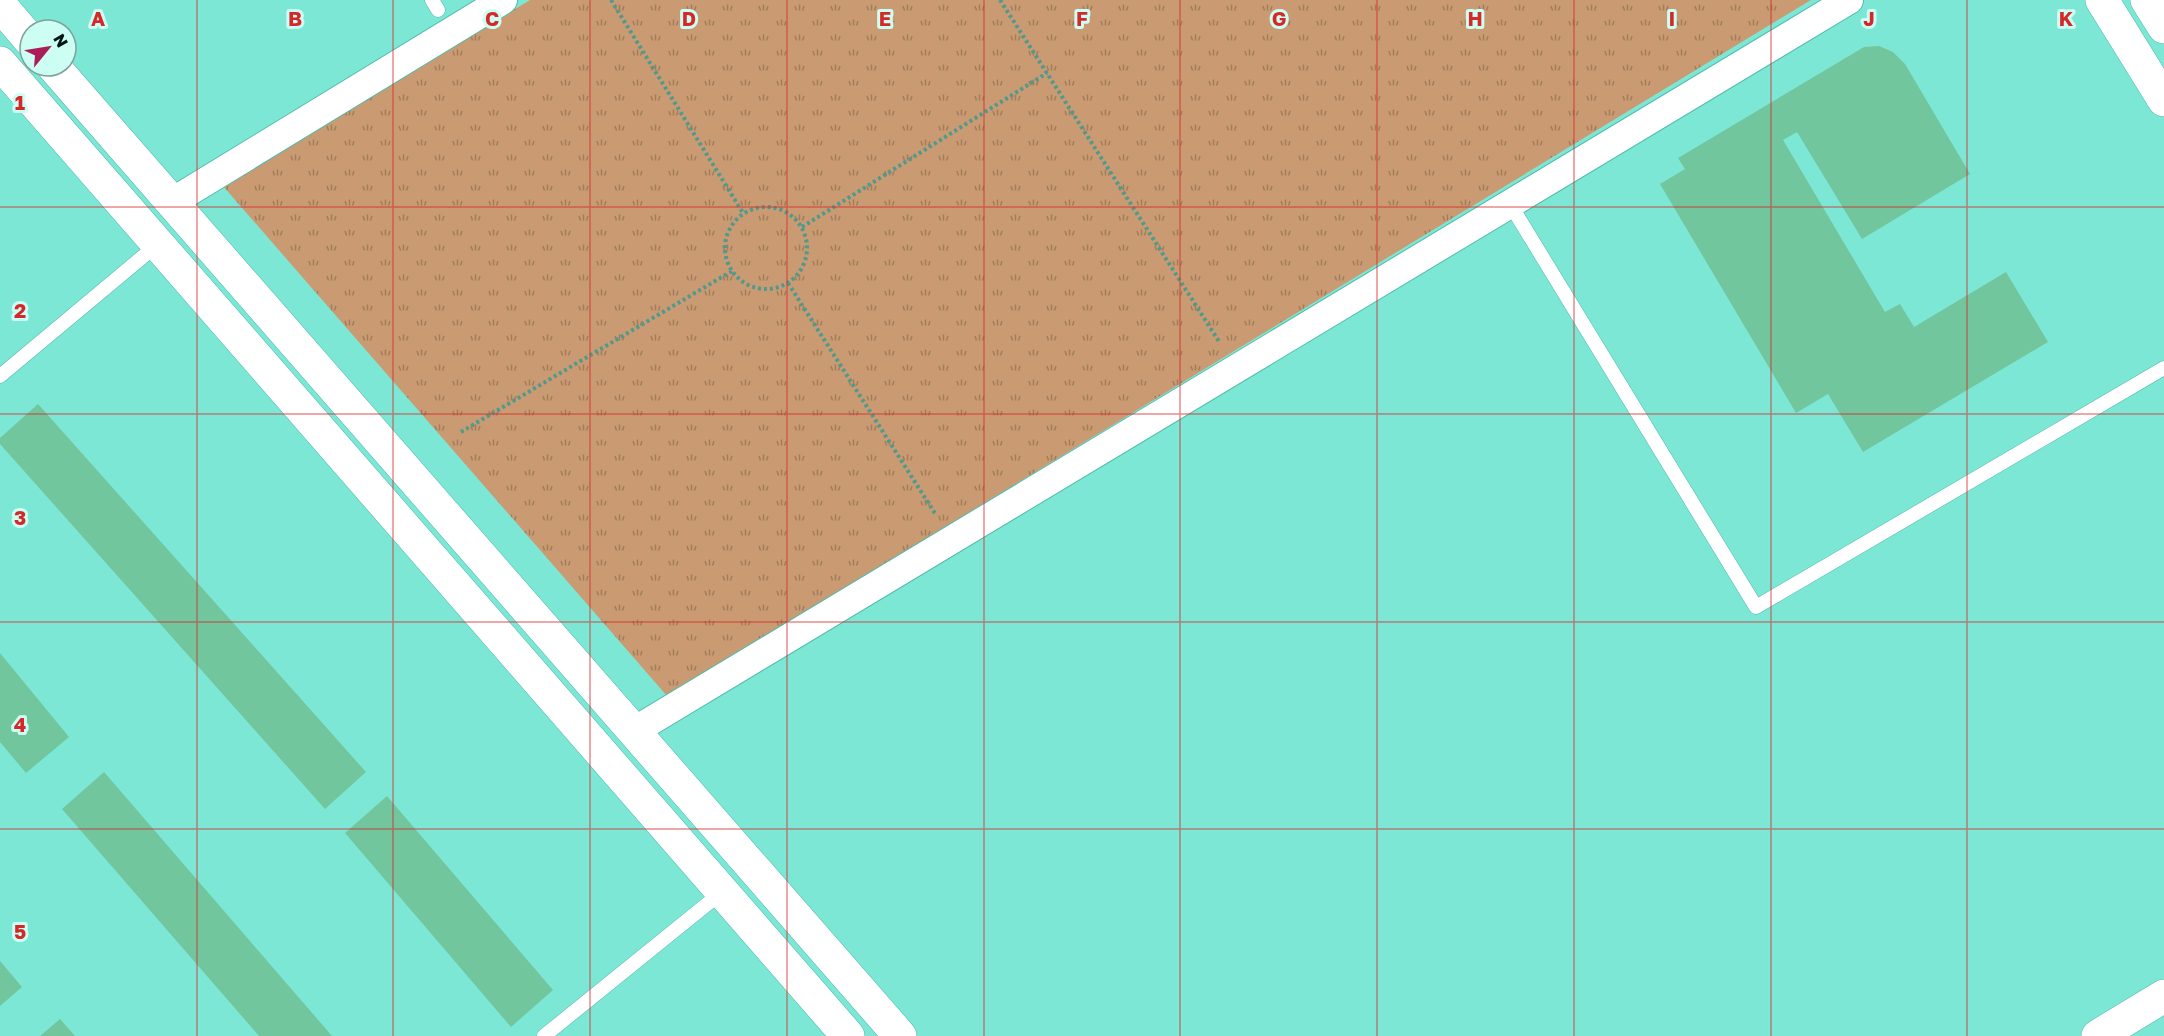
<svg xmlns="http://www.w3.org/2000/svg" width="2164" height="1036" font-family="'Golos Text',sans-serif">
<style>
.park{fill:url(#park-tufts)}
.building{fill:#71c69e}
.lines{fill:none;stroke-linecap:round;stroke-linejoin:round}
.service-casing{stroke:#4fbbab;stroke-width:15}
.minor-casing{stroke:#4fbbab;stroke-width:30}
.tertiary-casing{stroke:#4fbbab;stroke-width:34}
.path{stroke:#4f998d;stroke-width:4;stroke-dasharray:3 3;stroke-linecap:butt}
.service{stroke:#fff;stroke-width:14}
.minor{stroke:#fff;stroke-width:28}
.tertiary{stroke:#fff;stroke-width:33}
.grid{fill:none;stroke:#d62828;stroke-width:1.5;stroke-opacity:0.55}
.grid-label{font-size:20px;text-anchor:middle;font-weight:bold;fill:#d62828;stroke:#cdfef4;stroke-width:6;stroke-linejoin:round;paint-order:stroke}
</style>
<defs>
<pattern id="park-tufts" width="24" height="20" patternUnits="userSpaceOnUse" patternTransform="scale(1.5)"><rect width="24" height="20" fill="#ca9b72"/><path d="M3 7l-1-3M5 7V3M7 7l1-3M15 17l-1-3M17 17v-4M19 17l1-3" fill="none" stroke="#a27d5c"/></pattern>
</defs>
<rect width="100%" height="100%" fill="#7de7d6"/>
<path class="park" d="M530 0H1811L667 696 223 186Z"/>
<path class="building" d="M1879 46 1893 52 1905 64 1970 174 1862 239 1797 132 1783 140 1885 312 1900 304 1914 327 2006 272 2048 342 1863 452 1828 394 1796 413 1660 184 1685 169 1678 158 1864 47Z
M38 404 366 772 325 809 0 444V438Z
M0 653 69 737 26 773 0 742Z
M104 772 332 1036H259L62 809Z
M387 796 553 990 511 1027 345 833Z
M0 961 22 987 0 1006Z
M60 1019 75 1036H40Z"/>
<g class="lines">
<defs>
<path id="service" d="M432 0 438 10
M1510 204 1756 607 2164 368
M0 376 158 244
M544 1036 722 892"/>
<path id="minor" d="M172 202 503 0
M634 731 1849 0"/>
<path id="tertiary" d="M2102 0 2164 100
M2147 0 2164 27
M0 5 30 40
M0 63 848 1036
M53 66 900 1036
M2098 1036 2164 996"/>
</defs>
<use href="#service" class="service-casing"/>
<use href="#minor" class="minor-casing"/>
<use href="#tertiary" class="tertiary-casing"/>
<path class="path" d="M611 0 743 213
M1000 0 1220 343
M725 248a41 41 0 1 1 82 0a41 41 0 1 1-82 0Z
M802 227 1047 73
M788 283 936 515
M461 432 732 271"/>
<use href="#service" class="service"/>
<use href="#minor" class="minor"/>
<use href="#tertiary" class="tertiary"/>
</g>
<path class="grid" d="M197 0V1036M393 0V1036M590 0V1036M787 0V1036M984 0V1036M1180 0V1036M1377 0V1036M1574 0V1036M1771 0V1036M1967 0V1036M0 207H2164M0 414H2164M0 622H2164M0 829H2164"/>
<g class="grid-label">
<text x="98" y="26">A</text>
<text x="295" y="26">B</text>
<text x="492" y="26">C</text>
<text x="689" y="26">D</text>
<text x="885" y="26">E</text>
<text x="1082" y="26">F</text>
<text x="1279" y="26">G</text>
<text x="1475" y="26">H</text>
<text x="1672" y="26">I</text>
<text x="1869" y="26">J</text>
<text x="2066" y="26">K</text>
<text x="20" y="110">1</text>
<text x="20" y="318">2</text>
<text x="20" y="525">3</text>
<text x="20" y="732">4</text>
<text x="20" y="939">5</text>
</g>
<g transform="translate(48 48) rotate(60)"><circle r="28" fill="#cdfef4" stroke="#7ca29a" stroke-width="1.5"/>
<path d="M0-4.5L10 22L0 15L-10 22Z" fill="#ab1d58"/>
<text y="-9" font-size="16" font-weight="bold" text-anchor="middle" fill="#021714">N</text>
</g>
</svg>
